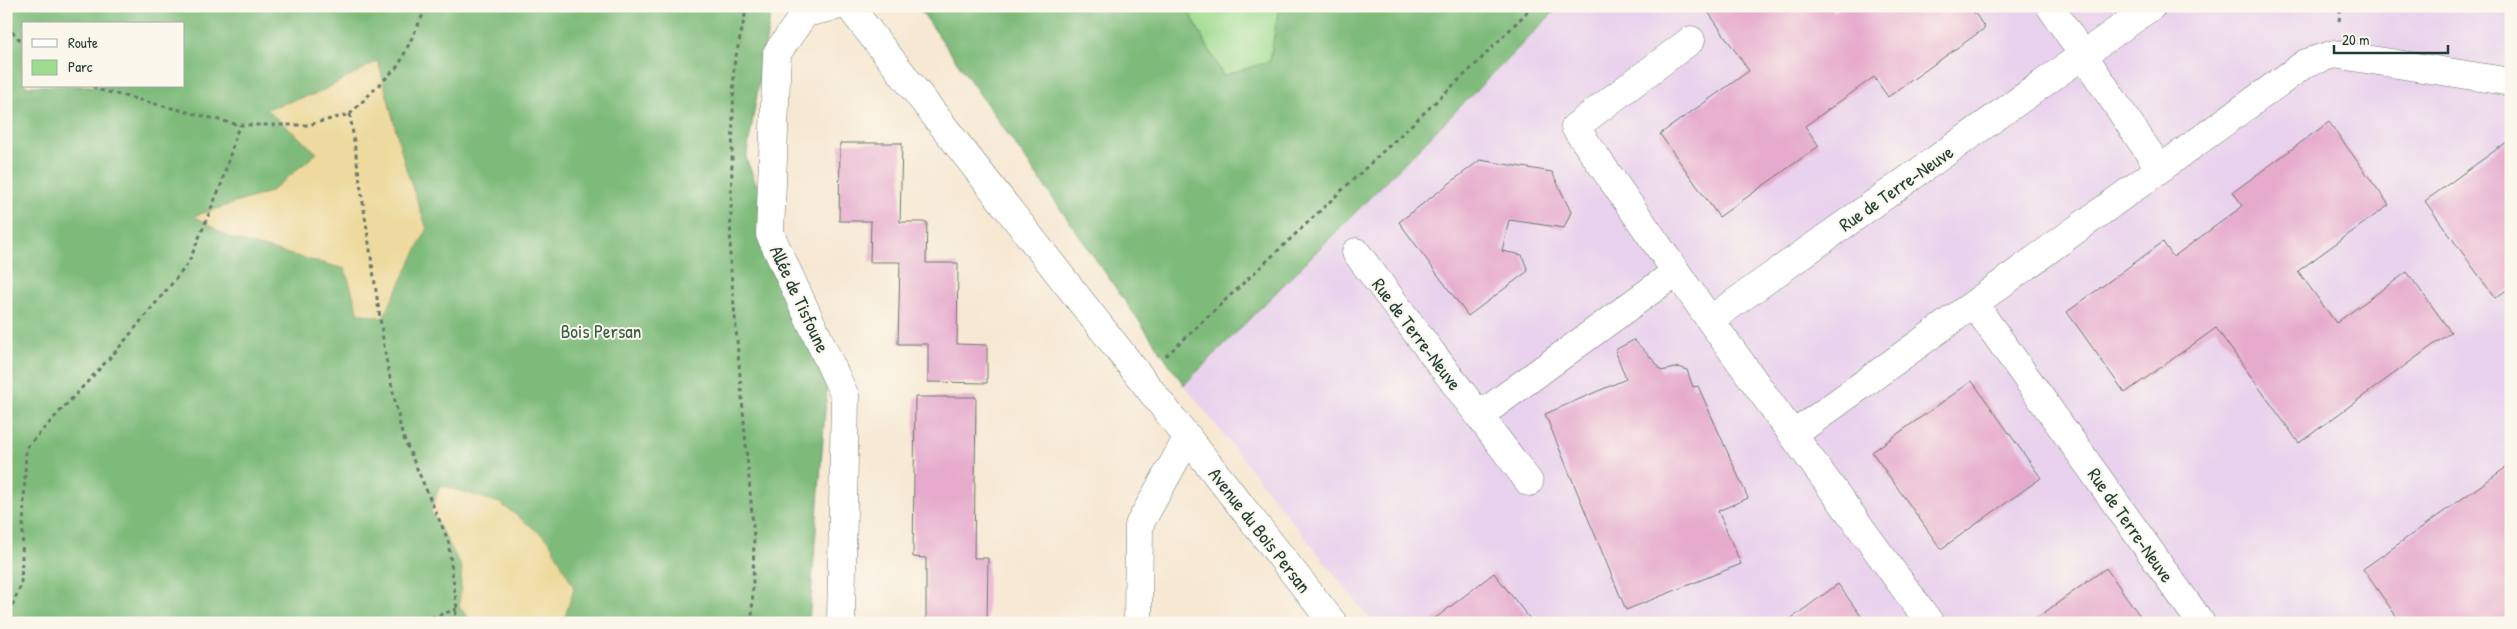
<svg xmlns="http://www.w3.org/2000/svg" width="2517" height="629" font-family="'Patrick Hand',sans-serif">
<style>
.built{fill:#e9d2ed}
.green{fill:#9ddb8f;stroke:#5e8c62}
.forest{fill:#7ebb7a;stroke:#4e7c57;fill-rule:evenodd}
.sand{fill:#eeda9e;stroke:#868c69}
.building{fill:#e6aacd}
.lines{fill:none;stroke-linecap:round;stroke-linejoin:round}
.minor-casing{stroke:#6b796c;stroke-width:29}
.path{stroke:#6b796c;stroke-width:3;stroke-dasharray:4 4;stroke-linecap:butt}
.minor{stroke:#fff;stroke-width:28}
.labels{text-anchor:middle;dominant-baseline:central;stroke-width:4;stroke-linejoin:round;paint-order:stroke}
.street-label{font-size:19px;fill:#1f3d34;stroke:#fbf7ec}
.park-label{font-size:19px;fill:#385d46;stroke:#fbf7ec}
</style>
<rect width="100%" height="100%" fill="#fbf7ec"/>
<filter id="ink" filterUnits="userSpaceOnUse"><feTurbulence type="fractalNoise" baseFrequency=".02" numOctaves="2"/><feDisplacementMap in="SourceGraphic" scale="10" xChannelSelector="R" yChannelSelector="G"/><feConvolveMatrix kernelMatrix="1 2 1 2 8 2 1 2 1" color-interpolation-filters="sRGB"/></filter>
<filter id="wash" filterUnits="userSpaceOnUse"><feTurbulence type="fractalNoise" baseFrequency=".0096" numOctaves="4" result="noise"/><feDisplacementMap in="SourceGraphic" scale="20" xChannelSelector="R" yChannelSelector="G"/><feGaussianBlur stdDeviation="1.12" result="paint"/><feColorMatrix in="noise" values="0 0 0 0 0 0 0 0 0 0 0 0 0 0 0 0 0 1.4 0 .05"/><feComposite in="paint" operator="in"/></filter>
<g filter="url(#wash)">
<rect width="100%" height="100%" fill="#f7e8d3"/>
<path class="built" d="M1561 6H2511V623H1373L1184 385Z"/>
<path class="green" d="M1186 6H1279L1270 61 1223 76Z"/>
<path class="forest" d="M6 6H772L746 159 829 358 809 623H563L574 588 431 511 462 568 459 607 474 623H6ZM24 24H184V86H24ZM378 61 406 169 427 229 359 313 345 269 232 239 194 216 270 192 317 153 267 109 318 93Z
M912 6H1186L1223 76 1270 61 1279 6H1560L1184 385 920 9Z"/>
<path class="sand" d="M378 61 406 169 427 229 383 318 359 313 345 269 232 239 194 216 270 192 317 153 266 109 318 93Z
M440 485 500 503 549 540 574 588 563 623H474L459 607 462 568 431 511Z"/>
<g id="blocks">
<path class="building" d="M1704 6H1831L1834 12 1842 6H1970L1985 28 1888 97 1874 77 1805 126 1819 146 1719 217 1660 134 1749 71Z
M2329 122 2389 205 2298 271 2336 323 2407 272 2451 332 2299 443 2216 328 2125 393 2067 312 2163 242 2173 257 2243 206 2233 192Z
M2511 139V287L2495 298 2425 201Z
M840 143H902L900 222H927L926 263H958L957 344 987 345V383L928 382V344H898L900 262H870L871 221H839Z
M1480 160 1552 172 1571 212 1564 228 1509 220 1502 251 1522 255 1528 271 1468 316 1399 222Z
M1634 340 1657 364 1661 371 1679 367 1687 370 1693 387 1698 386 1748 498 1718 511 1741 564 1626 610 1545 414 1626 379 1615 350Z
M1972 381 2041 478 1941 549 1872 452Z
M915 397H976L974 558H988L987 623H926V558L913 557Z
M2511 464V623H2401L2363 569Z
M2106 568 2145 623H2030Z
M1494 573 1533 623H1435L1433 620Z
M1838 584 1866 623H1785Z"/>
</g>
</g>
<g filter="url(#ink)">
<use href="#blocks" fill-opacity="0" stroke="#6b796c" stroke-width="1"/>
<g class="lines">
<defs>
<path id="minor" d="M836 6 805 13 777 53 770 234 845 396 841 623
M849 6 1333 623
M2050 6 2160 169
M2152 6 1710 320 1793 435 2306 63 2334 54 2511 82
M1691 40 1575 127 1710 320
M1356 252 1529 482
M1974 304 2201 623
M1479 416 1676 272
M1793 435 1930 623
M1138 623 1139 525 1188 437"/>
</defs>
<use href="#minor" class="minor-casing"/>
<path class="path" d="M747 6 734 65 730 260 754 537 752 623
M2339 21 2341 6
M6 26 24 44
M93 86 100 90 239 125H308L350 114 399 65 427 6
M350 114 386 359 402 434 448 540 457 609 453 623
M1166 356 1477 63 1533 6
M6 620 21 585 26 448 117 350 188 264 221 185 239 125
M416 623 457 609"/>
<use href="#minor" class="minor"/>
</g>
</g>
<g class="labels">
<g class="street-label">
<text transform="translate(1896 188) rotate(-35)">Rue de Terre-Neuve</text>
<text transform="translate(800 299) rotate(65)">Allée de Tisfoune</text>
<text transform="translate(1417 334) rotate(53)">Rue de Terre-Neuve</text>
<text transform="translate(2131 525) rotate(55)">Rue de Terre-Neuve</text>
<text transform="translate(1260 530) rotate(52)">Avenue du Bois Persan</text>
</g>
<g class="park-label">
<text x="601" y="331">Bois Persan</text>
</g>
</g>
<rect width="2517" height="629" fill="none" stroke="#fbf7ec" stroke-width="25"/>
<rect x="22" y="22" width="162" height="65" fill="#fbf7ec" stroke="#a3ada2"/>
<rect x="32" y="39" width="25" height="8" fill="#ffffff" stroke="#a3ada2"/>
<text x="68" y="48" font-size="15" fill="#1f3d34">Route</text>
<rect x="32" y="60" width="25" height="15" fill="#9ddb8f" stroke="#a3ada2"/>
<text x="68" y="72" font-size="15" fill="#1f3d34">Parc</text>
<path d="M2334 45v8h114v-8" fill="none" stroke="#1f3d34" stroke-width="2.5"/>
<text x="2342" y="45" font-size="15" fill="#1f3d34" stroke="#fbf7ec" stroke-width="4" paint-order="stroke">20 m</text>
</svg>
